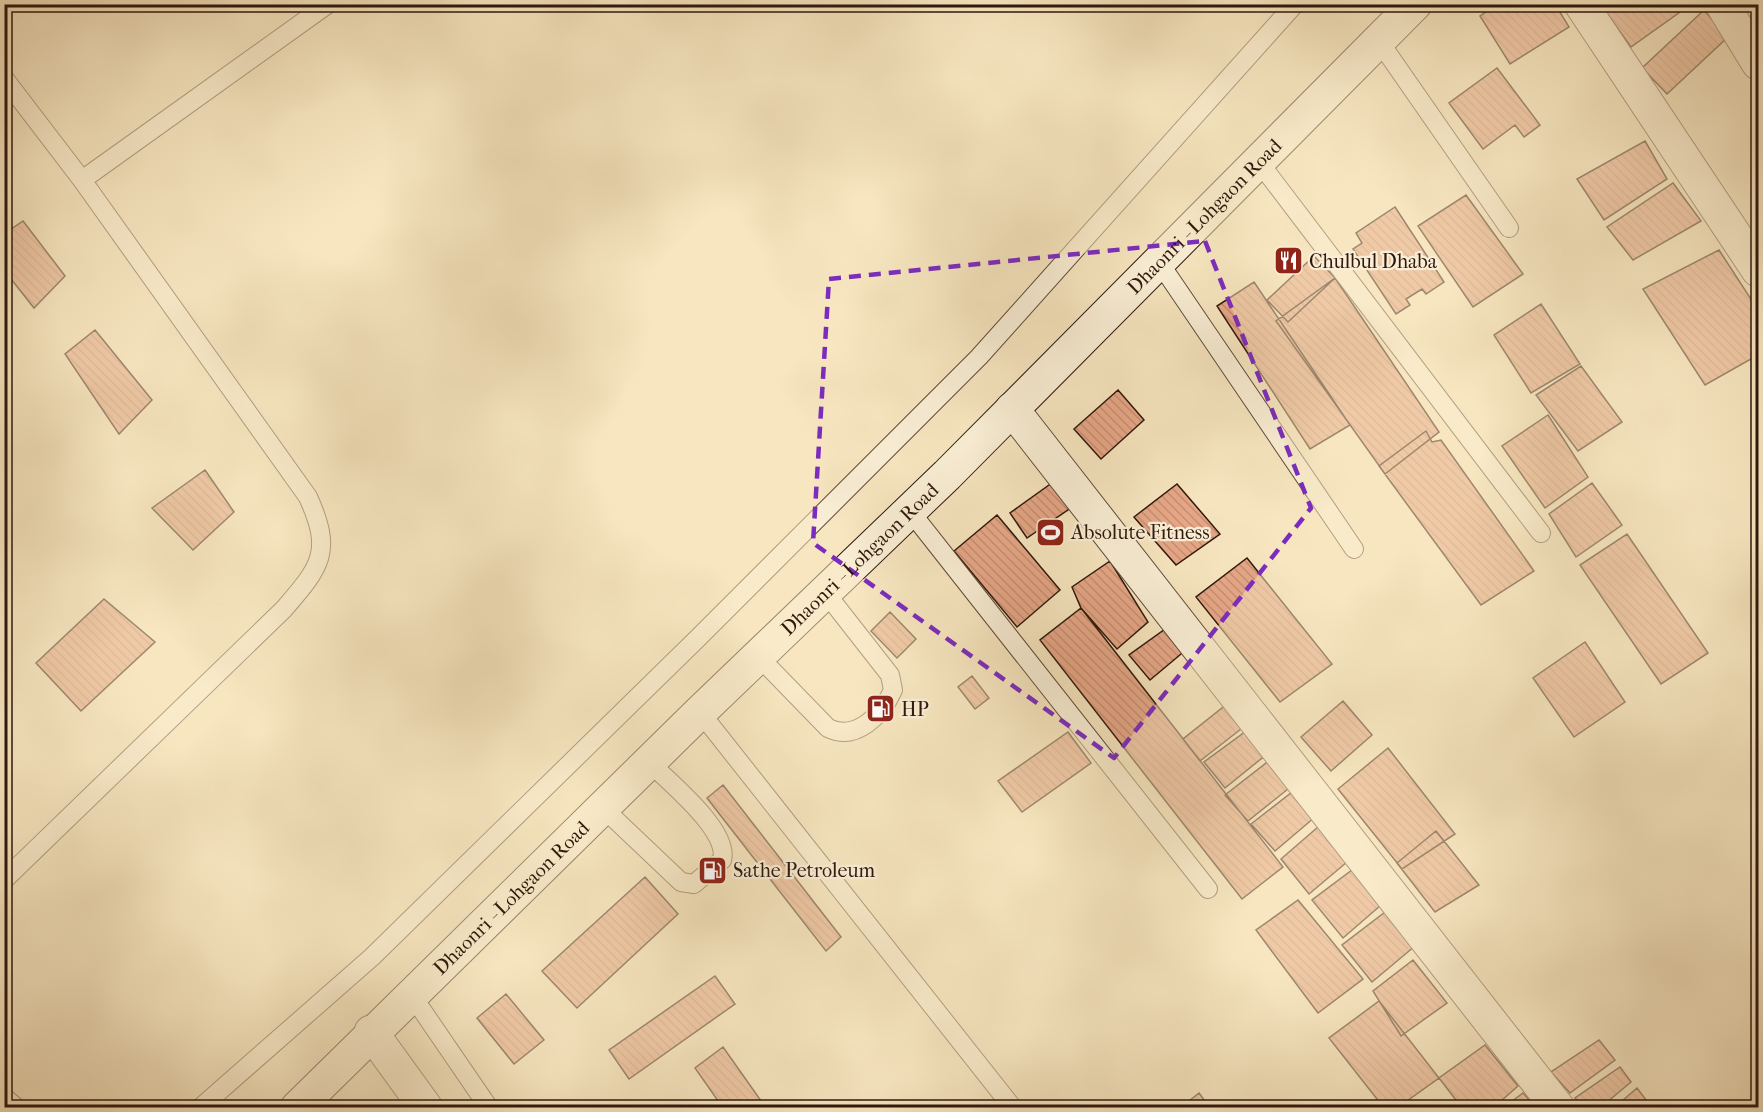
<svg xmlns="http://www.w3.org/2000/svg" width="1763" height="1112" font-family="'IM FELL French Canon',serif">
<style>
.building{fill:url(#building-back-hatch);stroke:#2e170c;stroke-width:1.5}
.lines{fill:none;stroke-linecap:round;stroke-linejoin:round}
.service-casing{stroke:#604b39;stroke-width:20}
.minor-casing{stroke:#604b39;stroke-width:35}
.secondary-casing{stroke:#2e170c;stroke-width:35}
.service{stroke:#faefd6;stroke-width:18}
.minor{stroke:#faefd6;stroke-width:33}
.secondary{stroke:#faefd6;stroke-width:33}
.marked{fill:none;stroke:#7b2cbf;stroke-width:4.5;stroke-dasharray:12 8;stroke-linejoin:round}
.labels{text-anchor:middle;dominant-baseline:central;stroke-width:4.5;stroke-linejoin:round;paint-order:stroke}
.street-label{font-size:20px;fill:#2e170c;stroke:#faefd6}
.poi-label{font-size:20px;fill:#2e170c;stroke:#faefd6;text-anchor:start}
</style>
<defs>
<pattern id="building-back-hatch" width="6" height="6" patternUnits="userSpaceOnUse" patternTransform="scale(1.5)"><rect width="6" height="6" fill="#e7a787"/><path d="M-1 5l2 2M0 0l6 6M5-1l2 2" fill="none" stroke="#c68f73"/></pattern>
</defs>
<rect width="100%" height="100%" fill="#f7e6c0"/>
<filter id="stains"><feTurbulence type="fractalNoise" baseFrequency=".00333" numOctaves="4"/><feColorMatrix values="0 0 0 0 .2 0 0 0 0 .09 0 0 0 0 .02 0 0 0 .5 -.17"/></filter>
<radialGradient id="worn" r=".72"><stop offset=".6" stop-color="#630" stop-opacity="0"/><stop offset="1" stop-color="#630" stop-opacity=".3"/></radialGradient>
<path class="building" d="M1498 4H1555L1569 27 1510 64 1480 16Z
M1600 4H1685L1687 7 1631 47Z
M1704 10 1728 37 1667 94 1642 68Z
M1497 68 1540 125 1524 137 1515 125 1483 149 1449 103Z
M1645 141 1667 179 1604 220 1577 179Z
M1673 183 1701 221 1633 260 1607 227Z
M1466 195 1523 274 1473 307 1418 226Z
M1395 207 1444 282 1426 294 1422 289 1406 299 1410 305 1396 314 1353 249 1362 243 1356 233Z
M23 221 65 276 34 308 4 270V234Z
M1719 250 1758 310V355L1705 385 1643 289Z
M1314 256 1335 278 1288 322 1267 300Z
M1335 278 1439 432 1385 474 1276 321Z
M1254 282 1350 425 1310 449 1217 306Z
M1541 304 1580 364 1531 393 1494 335Z
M95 330 152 400 119 434 65 354Z
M1581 366 1622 422 1578 451 1536 395Z
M1118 390 1144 420 1101 459 1074 429Z
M1548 415 1588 477 1545 508 1502 446Z
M1426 431 1432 442 1441 440 1534 571 1481 605 1379 466Z
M205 470 234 512 193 550 152 508Z
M1063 475 1081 501 1027 538 1010 513Z
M1592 483 1622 525 1576 557 1549 514Z
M1177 484 1220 534 1176 565 1134 517Z
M997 515 1060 590 1017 627 954 551Z
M1627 534 1708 653 1661 684 1580 565Z
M1247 558 1332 664 1280 702 1196 597Z
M1110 561 1148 622 1117 649 1081 608 1072 587Z
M104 599 155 642 81 711 36 663Z
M1081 608 1283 867 1242 899 1040 640Z
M890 612 916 639 897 658 871 631Z
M1168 627 1187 649 1150 680 1129 655Z
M1585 642 1625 702 1574 737 1533 678Z
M972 676 989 698 975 709 958 687Z
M1232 700 1250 722 1200 761 1183 739Z
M1343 701 1372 735 1331 771 1301 737Z
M1253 726 1272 750 1225 788 1204 762Z
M1068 732 1091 763 1022 812 998 781Z
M1388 748 1455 834 1402 869 1338 789Z
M1275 756 1298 781 1248 821 1225 795Z
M723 785 841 937 826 951 707 798Z
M1301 785 1321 812 1275 851 1251 824Z
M1326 820 1353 857 1309 894 1281 859Z
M1436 831 1479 885 1435 912 1397 863Z
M1360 864 1388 899 1343 938 1312 900Z
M645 877 678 914 577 1008 542 971Z
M1298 900 1363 979 1318 1013 1256 930Z
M1393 906 1421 941 1372 982 1342 945Z
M1413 960 1447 1003 1401 1036 1373 991Z
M715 976 735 1004 629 1079 609 1050Z
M506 994 544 1040 514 1064 477 1018Z
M1379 1001 1439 1078 1397 1108H1384L1329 1038Z
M1599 1040 1615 1060 1570 1093 1551 1072Z
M1485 1045 1518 1086 1493 1108H1462L1439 1078Z
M723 1047 766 1108H723L695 1068Z
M1620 1067 1631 1082 1600 1108H1583L1575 1098Z
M1637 1088 1652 1108H1614Z
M1199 1093 1210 1108H1180Z
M1523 1093 1536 1108H1503Z"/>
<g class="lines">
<defs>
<path id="service" d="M1379 41 1509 228
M4 78 82 180 308 497C333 552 321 566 284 609L4 880
M1259 162 1541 533
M82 180 328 4
M1159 262 1354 549
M910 511 1208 889
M758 656 828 728C856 742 882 715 893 690L890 675 825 592
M700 712 1013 1108
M602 807 681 882 694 884 722 860C730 831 669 782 649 762
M411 994 489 1108
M4 1097 17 1108
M200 1108 372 957 698 638 979 357 1295 4"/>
<path id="minor" d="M1581 4 1758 270
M1722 4 1758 63
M1012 409 1558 1108
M371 1032 426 1108"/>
<g id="secondary">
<path id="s1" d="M297 1108 700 712 947 475 1415 4"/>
</g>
</defs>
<use href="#service" class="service-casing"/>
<use href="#minor" class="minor-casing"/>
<use href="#secondary" class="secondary-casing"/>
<use href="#service" class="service"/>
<use href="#minor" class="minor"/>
<use href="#secondary" class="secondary"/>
</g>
<path d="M0 0H1763V1112H0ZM1205 241 1311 508 1114 758 813 543 829 279Z" fill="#f7e6c0" fill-opacity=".55" fill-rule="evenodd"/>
<path class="marked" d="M1205 241 1311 508 1114 758 813 543 829 279Z"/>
<defs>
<symbol id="restaurant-square" viewBox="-11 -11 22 22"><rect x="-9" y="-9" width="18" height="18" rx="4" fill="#8f2418" stroke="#faefd6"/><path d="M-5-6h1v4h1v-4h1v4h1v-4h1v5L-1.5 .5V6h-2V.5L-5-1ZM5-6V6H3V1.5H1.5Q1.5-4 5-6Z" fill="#fff"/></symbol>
<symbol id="stadium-square" viewBox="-11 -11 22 22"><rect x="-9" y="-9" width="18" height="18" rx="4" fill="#8f2418" stroke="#faefd6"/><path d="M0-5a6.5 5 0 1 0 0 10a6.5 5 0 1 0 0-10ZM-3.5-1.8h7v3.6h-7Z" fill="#fff"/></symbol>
<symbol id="fuel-square" viewBox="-11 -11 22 22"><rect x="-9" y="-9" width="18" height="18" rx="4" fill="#8f2418" stroke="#faefd6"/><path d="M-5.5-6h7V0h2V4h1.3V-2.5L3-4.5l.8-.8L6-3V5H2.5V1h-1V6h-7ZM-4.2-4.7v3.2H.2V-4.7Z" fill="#fff"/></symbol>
</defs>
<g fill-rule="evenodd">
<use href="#restaurant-square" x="1272" y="244" width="33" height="33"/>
<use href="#stadium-square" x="1034" y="516" width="33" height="33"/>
<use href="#fuel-square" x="864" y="692" width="33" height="33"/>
<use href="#fuel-square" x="696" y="854" width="33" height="33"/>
</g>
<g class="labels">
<g class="street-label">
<text stroke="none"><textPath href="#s1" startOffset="1272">Dhaonri - Lohgaon Road</textPath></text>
<text stroke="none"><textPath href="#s1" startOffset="786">Dhaonri - Lohgaon Road</textPath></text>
<text stroke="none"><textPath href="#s1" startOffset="300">Dhaonri - Lohgaon Road</textPath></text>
</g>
<g class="poi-label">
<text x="1309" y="261">Chulbul Dhaba</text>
<text x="1071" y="532">Absolute Fitness</text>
<text x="901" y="709">HP</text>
<text x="733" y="870">Sathe Petroleum</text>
</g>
</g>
<rect width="1763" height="1112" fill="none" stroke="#f7e6c0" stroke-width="24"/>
<rect x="6" y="6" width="1751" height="1100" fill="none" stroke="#2e170c" stroke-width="3"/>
<rect x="12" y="12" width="1739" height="1088" fill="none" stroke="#2e170c" stroke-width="1.5"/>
<rect width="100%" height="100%" filter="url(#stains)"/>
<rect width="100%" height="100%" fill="url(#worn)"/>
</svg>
